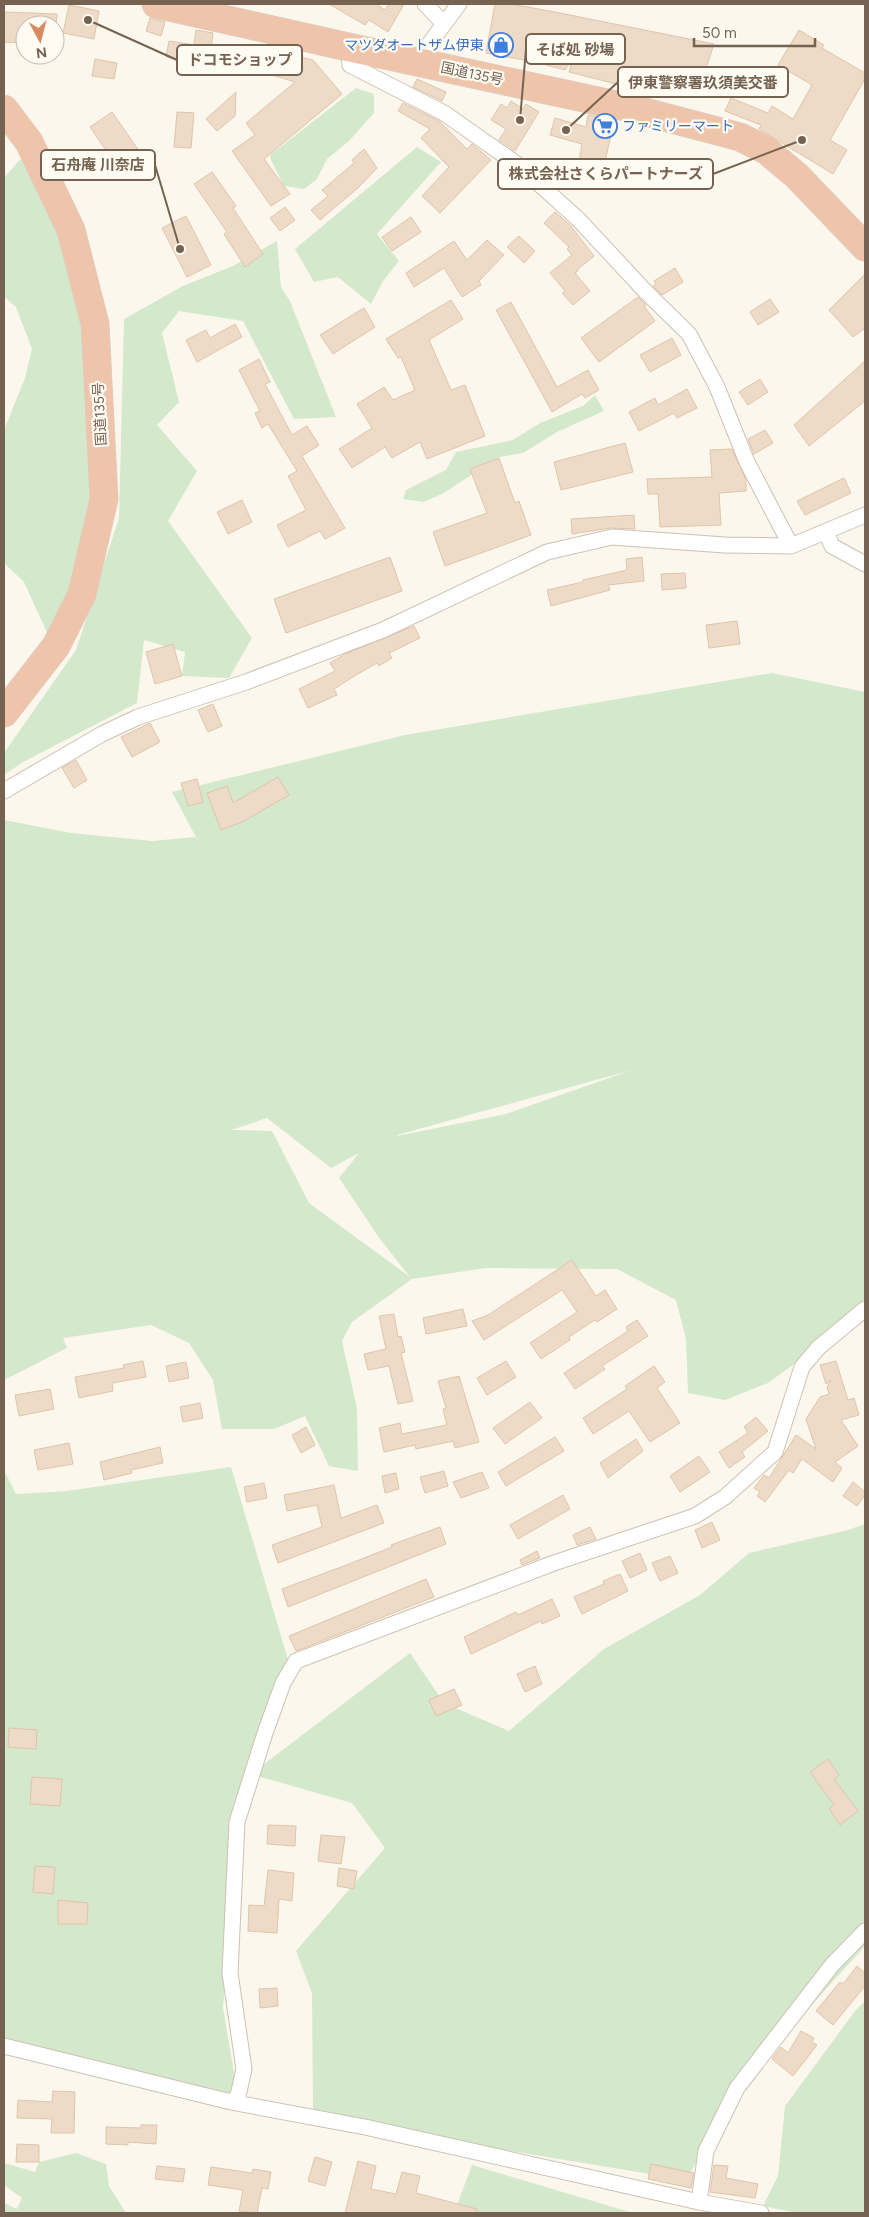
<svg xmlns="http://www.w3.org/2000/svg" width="869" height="2217" font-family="Figtree,'Noto Sans JP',sans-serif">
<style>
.green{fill:#d4e8cc;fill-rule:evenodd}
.building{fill:#eedbc7;stroke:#dfc4a9}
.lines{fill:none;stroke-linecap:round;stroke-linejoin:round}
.street-casing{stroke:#cdc1b3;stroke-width:17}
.highway-casing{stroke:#d8d3ce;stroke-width:29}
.street{stroke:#fff;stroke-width:15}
.highway{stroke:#eec4aa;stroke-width:28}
.labels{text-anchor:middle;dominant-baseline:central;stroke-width:4.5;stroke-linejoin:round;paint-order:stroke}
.shop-label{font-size:14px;fill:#366cbe;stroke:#fefbf3;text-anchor:end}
.street-label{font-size:14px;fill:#756251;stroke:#fefbf3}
.leader{fill:none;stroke:#756251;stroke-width:2}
.callout-dot{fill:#756251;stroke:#fefbf3;stroke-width:2}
.callout{fill:#fefbf3;stroke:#756251;stroke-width:2}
.callout-label{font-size:15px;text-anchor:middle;font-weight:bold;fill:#756251}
</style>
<rect width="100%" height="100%" fill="#fbf7ed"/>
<path class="green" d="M356 88 374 94V113L349 141 327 159 317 179 304 189 284 186 271 160 270 155Z
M417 147 441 162 377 234 399 261 383 281 371 304 338 277 314 282 295 249Z
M25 154 66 235 98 382 103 479 68 623 49 637 24 582 4 563V430L25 378 32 349 16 307 4 297V178Z
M277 241 281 287 290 301 336 417 294 419 243 321 179 311 162 333 179 402 157 425 197 471 168 521 252 638 229 678 182 676 185 652 144 640 137 703 23 762 4 775V753L76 650 119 518 124 319 183 286 233 266Z
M595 395 604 411 557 432 523 453 499 457 442 494 423 502 403 499 406 490 446 470 456 452 513 440 540 423 583 406Z
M772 673 865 692V1312L768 1383 725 1400 688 1393 686 1339 676 1300 617 1269 486 1268 412 1279 352 1322 342 1341 357 1408 358 1471 329 1466 305 1416 274 1429H222L213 1380 189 1343 151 1325 63 1338 67 1348 4 1380V820L71 833 152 841 195 837 199 843 172 792 405 735ZM632 1070 506 1114 397 1136V1135ZM267 1118 331 1168 359 1153 339 1178 380 1239 410 1277 309 1203 272 1131 231 1130Z
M231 1467 291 1670 255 1771 410 1653 444 1703 509 1731 604 1649 700 1595 749 1553 848 1530 865 1524V1946L747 2076 686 2180 365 2127 313 2110 312 1993 296 1951 385 1848 352 1803 254 1775 237 1822 223 2008 238 2096 4 2042V1470L16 1494 67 1491Z
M865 2001V2213H798L763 2206 778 2176 785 2106 855 2011Z
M76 2153 106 2164 109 2186 126 2213H4V2203L17 2209 22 2198 4 2185V2163L35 2172 39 2162Z
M472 2165 633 2213H454Z"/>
<path class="building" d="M329 4H376L385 10 389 4H404L388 32 369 20 365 25Z
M495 4H510L550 11 714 44 700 87 664 82 660 95 569 72 571 65 569 64 565 70 535 62 486 53Z
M69 5 99 11 94 39 63 33Z
M4 12 57 14 56 25H25V43L4 42Z
M150 18 165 22 161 36 146 31Z
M196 30 213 33 211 48 222 50 220 60 189 57 188 61 166 57 169 41 194 45Z
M799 30 824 45 822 48 865 73V79L830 140 847 150 833 174 759 129 761 125 725 111 731 98 768 113 772 106 793 119 812 85 778 65Z
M261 48 313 60 342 94 264 159 290 194 271 206 232 151 255 135 246 123 295 82 256 70Z
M95 59 117 63 114 79 92 76Z
M417 79 446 92 442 101 413 87Z
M236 92 235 116 217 131 206 119Z
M511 101 523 109 526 104 539 112 515 151 499 140 506 129 491 120 501 104 507 108Z
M403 103 439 121 467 149 472 144 491 160 440 213 422 196 449 167 421 138 430 129 398 111Z
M112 112 140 152 118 168 90 127Z
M177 112 194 113 191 148 174 147Z
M588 115 614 120 604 167 579 162 582 144 550 135 555 118 586 127Z
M364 149 377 168 359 187 320 220 311 210 328 196 322 190 354 163 352 160Z
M212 172 236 206 233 208 263 254 245 267 224 234 227 232 194 184Z
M285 207 295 220 280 231 270 218Z
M555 212 570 225 594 256 577 270 578 271 575 273 590 291 573 305 562 293 565 291 550 273 572 255 567 249 569 247 544 223Z
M186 216 211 265 187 277 162 228Z
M411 217 421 232 392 251 382 237Z
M519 236 535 251 524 263 507 247Z
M487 240 504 255 479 281 481 285 462 297 444 268 414 287 406 273 454 241 467 260Z
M675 268 683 282 662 295 653 286 656 284 654 281Z
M865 274V328L853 337 829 310Z
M638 297 646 305 644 306 655 321 599 362 581 338Z
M770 299 779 312 758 325 750 312Z
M451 300 463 319 429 340 451 390 465 385 485 436 427 459 420 442 392 458 385 447 352 468 339 449 372 428 357 404 384 387 393 400 415 390 401 357 398 358 386 339Z
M511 302 557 387 588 370 599 390 585 398 582 394 552 412 496 310Z
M364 308 375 327 333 354 320 335Z
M235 324 242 337 197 362 186 340 206 330 210 338Z
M672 338 681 355 650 372 640 355Z
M259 359 270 382 265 384 292 435 307 426 319 445 302 456 345 528 325 539 320 531 288 547 277 525 306 510 288 476 297 471 268 424 262 428 255 413 260 411 239 370Z
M865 361V401L809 446 794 425Z
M760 379 768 392 748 405 739 392Z
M687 389 697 408 677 418 674 413 639 431 629 412 655 398 658 405Z
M765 430 773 443 754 454 748 439Z
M625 443 633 472 561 490 554 462Z
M732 449 746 480V491L719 493 721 525 660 527 658 494H648L647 479 712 477 710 450Z
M499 458 515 503 519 501 531 535 445 566 433 532 487 513 470 469Z
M844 478 851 493 805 515 797 501Z
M242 500 252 522 228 534 217 512Z
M634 515 635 529 610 528 572 534 571 519Z
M390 557 402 591 286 633 274 599Z
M642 557 644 581 608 585 610 590 551 606 547 590 583 582V580L627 570 626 559Z
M685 573 686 588 662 590 661 574Z
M737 621 740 644 709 648 706 625Z
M414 626 420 638 389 653 392 658 379 666 377 663 356 675 334 689 337 695 308 708 299 689 335 671 330 663 345 654Z
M173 644 182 676 155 684 146 652Z
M213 704 222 726 208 732 198 710Z
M150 723 160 742 132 757 121 737Z
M76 760 87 780 74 788 62 768Z
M278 777 289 795 242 822 221 830 207 793 227 786 233 803Z
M197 779 203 802 188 806 181 783Z
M572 1260 596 1296 605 1290 617 1309 597 1322 595 1320 569 1337 570 1340 541 1359 530 1343 577 1312 562 1290 484 1340 472 1321 488 1315Z
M463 1309 467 1326 426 1334 423 1318Z
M394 1314 398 1337 401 1336 405 1352 401 1353 413 1401 398 1404 389 1366 368 1370 364 1354 386 1349 379 1316Z
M637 1320 648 1336 602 1366 605 1369 575 1389 564 1373 628 1331 626 1327Z
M143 1361 146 1377 112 1383 113 1391 79 1398 75 1377 124 1368 123 1365Z
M506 1361 516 1377 487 1395 477 1378Z
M836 1361 848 1400 854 1398 859 1415 841 1420 858 1446 835 1462 842 1468 833 1482 802 1459 793 1473 789 1470 765 1502 757 1496 760 1492 754 1488 764 1475 769 1478 796 1435 816 1449 806 1419 820 1397 829 1394 827 1387 831 1380 826 1384 820 1365Z
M186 1362 189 1378 169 1382 166 1366Z
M654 1366 665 1382 657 1388 680 1423 650 1442 629 1411 593 1434 583 1418 627 1389 625 1386Z
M459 1376 479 1442 455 1448 453 1441 416 1449 415 1445 384 1452 379 1428 400 1423 402 1434 447 1425 443 1409 446 1408 438 1381Z
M50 1389 54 1409 19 1416 15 1395Z
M530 1402 542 1418 505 1444 493 1428Z
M200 1403 203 1418 183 1422 180 1407Z
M756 1417 768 1431 742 1452 745 1457 729 1468 719 1452 748 1433 744 1427Z
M306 1427 315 1445 301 1453 292 1435Z
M555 1437 564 1451 506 1486 498 1472Z
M636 1439 643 1451 608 1478 600 1463Z
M69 1443 73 1464 38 1470 34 1450Z
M160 1447 163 1463 131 1470 132 1473 104 1480 100 1462Z
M699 1456 710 1472 680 1492 670 1476Z
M444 1471 448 1486 425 1493 420 1477Z
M482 1472 489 1488 461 1498 453 1482Z
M396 1473 399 1489 385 1493 382 1476Z
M853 1482 865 1492V1495L857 1506 843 1496Z
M264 1483 267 1498 247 1502 244 1487Z
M334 1485 341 1518 377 1505 384 1523 278 1563 272 1545 322 1527 317 1505 287 1511 284 1495Z
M563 1495 570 1509 518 1539 510 1525Z
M712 1522 720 1540 702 1548 695 1530Z
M440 1527 446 1544 288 1607 282 1589 349 1564 392 1547 391 1545Z
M590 1527 596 1539 577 1545 573 1535Z
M537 1551 540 1558 522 1565 520 1560Z
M640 1553 647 1570 630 1578 622 1561Z
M670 1556 678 1573 660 1581 652 1563Z
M620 1574 628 1591 582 1614 574 1597 604 1584 603 1581Z
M426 1579 434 1597 296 1651 289 1636Z
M552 1599 560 1616 542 1624 541 1621 471 1654 464 1637 516 1612 518 1615Z
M535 1666 542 1684 525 1692 517 1674Z
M454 1689 462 1705 436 1716 429 1700Z
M9 1728 37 1730 36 1749 8 1747Z
M828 1759 839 1775 834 1779 858 1811 840 1825 829 1809 834 1805 810 1772Z
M32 1777 62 1779 60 1806 30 1804Z
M268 1825 296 1826 295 1846 267 1844Z
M321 1835 345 1837 341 1864 318 1861Z
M35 1866 55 1867 53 1894 33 1892Z
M339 1868 357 1871 354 1889 337 1886Z
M268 1870 294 1873 292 1901 279 1899 277 1933 248 1931 249 1905 264 1906Z
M58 1900 88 1903 87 1924H58Z
M857 1966 865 1973V1986L833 2025 816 2011 840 1982 843 1984Z
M277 1988 278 2006 260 2008 259 1989Z
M801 2031 814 2038 812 2042 817 2045 793 2076 772 2059 781 2047 788 2053Z
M53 2091 75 2092 74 2133H51L52 2119 17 2118 18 2100 52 2102Z
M141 2125H157L156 2144 128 2142V2145L106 2144V2127L141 2128Z
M17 2144 39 2145V2162H16Z
M315 2157 332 2162 325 2186 308 2181Z
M358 2161 376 2166 371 2189 396 2194 402 2172 420 2176 416 2193 477 2209 476 2213H345Z
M651 2164 694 2173 691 2188 648 2179Z
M714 2165 728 2166 726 2178 758 2184 755 2198 710 2192Z
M157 2166 185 2169 183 2182 155 2179Z
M211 2167 252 2173 253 2169 271 2172 268 2189 262 2188 257 2213 239 2211 243 2190 208 2185Z"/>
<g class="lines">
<defs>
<path id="street" d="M425 4 444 24
M348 47 350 65 444 113 518 165 578 219 646 292 689 334 717 387 747 462 791 546
M423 63 424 51 459 4
M826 532 832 546 865 564
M4 791 102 734 138 717 246 682 383 630 547 552 612 537 725 545 791 546 865 515
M4 2046 231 2102 365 2127 699 2202 761 2213
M231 2102 238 2096 244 2069 230 1973 237 1822 265 1733 283 1683 296 1661 554 1563 695 1516 725 1497 775 1452 802 1367 818 1348 865 1309
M699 2202 706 2151 737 2088 832 1965 865 1931"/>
<path id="highway" d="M156 4 348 47 630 108 740 137 766 150 797 176 865 247
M4 109 29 142 71 230 95 324 104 499 82 594 56 646 4 713"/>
</defs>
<use href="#street" class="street-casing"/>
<use href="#highway" class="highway-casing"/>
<use href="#street" class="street"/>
<use href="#highway" class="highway"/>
</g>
<defs>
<symbol id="shop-ring" viewBox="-11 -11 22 22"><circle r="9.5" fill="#fefbf3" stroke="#3f7fe0" stroke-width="1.5"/><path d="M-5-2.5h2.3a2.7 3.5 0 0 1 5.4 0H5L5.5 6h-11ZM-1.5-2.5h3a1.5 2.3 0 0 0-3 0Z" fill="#3f7fe0"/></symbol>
<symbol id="supermarket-ring" viewBox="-11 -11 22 22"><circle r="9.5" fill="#fefbf3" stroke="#3f7fe0" stroke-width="1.5"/><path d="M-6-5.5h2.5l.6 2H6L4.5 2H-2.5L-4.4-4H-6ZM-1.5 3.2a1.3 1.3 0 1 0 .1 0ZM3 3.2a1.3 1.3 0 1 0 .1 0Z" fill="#3f7fe0"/></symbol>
</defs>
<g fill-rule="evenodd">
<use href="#shop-ring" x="487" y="31" width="28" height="28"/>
<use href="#supermarket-ring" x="591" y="112" width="28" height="28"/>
</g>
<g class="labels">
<g class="shop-label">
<text x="484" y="45">マツダオートザム伊東</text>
<text x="622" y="126" text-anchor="start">ファミリーマート</text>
</g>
<g class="street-label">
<text transform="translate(472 74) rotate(12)">国道135号</text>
<text transform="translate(100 414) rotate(-93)">国道135号</text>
</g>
</g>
<path class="leader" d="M520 120L526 49M88 20L177 60M566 130L618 82M180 249L155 165M802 140L713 174"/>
<g class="callout-dot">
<circle cx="520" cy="120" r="5"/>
<circle cx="88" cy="20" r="5"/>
<circle cx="566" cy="130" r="5"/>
<circle cx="180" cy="249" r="5"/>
<circle cx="802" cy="140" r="5"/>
</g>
<g class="callout">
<rect x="526" y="34" width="99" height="30" rx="5"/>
<rect x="177" y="45" width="125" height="30" rx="5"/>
<rect x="618" y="67" width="170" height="30" rx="5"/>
<rect x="41" y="150" width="114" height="30" rx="5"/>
<rect x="498" y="159" width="215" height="30" rx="5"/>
</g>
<g class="callout-label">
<text x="575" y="55">そば処 砂場</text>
<text x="240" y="65">ドコモショップ</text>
<text x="703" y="88">伊東警察署玖須美交番</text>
<text x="98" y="170">石舟庵 川奈店</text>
<text x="606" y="179">株式会社さくらパートナーズ</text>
</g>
<rect width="869" height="2217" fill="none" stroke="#756251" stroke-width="10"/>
<g transform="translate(40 40) rotate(173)"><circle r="24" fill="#fefbf3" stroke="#c7beb2"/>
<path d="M0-4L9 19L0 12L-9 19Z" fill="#d7895f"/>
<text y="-8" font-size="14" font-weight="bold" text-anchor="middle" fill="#756251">N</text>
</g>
<path d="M694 38v8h121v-8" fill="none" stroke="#756251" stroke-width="2.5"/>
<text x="702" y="38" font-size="15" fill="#756251" stroke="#fefbf3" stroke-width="4" paint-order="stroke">50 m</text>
</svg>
